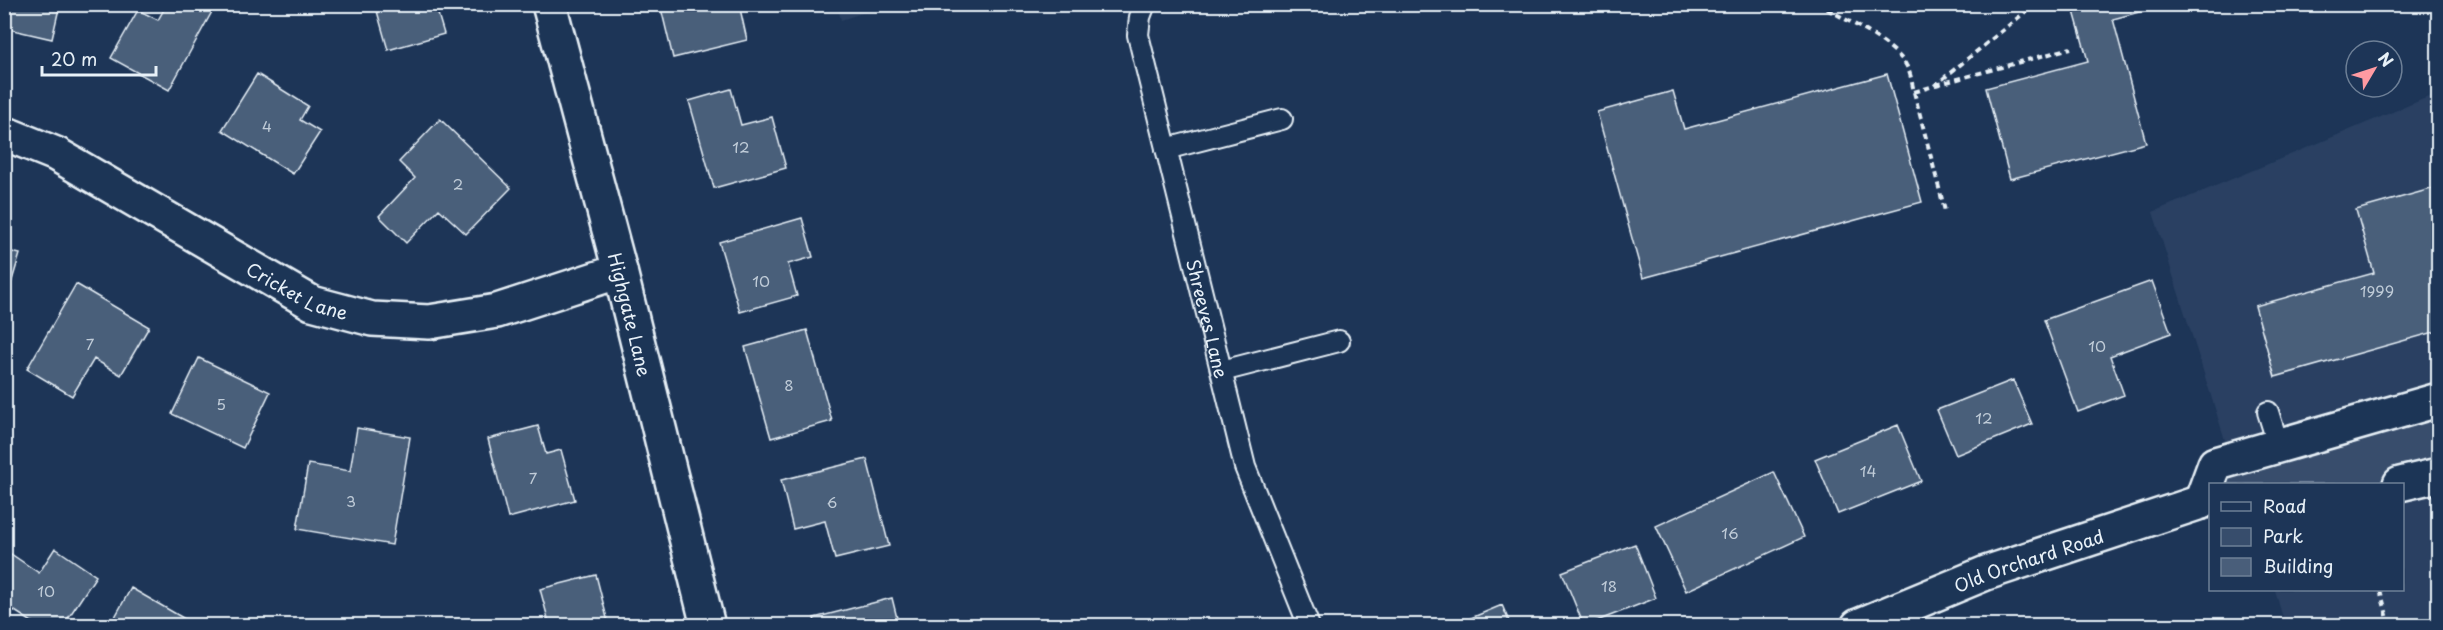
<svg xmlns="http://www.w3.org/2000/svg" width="2443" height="630" font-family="'Playpen Sans',sans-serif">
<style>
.built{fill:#2a4162}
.green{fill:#374d6c;stroke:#909fb2;stroke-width:1.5}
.building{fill:#495e7a;stroke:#e8f1f8;stroke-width:1.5}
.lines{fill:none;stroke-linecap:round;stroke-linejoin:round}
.service-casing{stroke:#e8f1f8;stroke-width:24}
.minor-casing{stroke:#e8f1f8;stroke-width:38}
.path{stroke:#e8f1f8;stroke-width:4;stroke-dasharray:6 4.5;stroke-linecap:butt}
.service{stroke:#1d3557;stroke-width:20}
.minor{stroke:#1d3557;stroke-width:33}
.labels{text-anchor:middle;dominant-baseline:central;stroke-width:6;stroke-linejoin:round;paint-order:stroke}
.number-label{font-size:15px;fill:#c0ccd8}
.street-label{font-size:18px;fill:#e8f1f8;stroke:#1d3557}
</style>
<rect width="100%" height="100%" fill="#1d3557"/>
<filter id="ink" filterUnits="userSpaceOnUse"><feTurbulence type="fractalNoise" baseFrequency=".0167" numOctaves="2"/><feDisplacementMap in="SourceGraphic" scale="12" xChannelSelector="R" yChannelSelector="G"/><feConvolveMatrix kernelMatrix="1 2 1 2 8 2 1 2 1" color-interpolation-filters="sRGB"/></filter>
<g filter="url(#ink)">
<path class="built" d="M837 4H886V5L841 20Z
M2438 93V401L2231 459 2153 212Z
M2438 474V625H2285L2275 590H2402V484Z"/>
<path class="green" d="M2438 400V475L2400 484H2210L2215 464Z"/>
<path class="building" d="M4 4H60L52 39 4 28Z
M167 4H208L214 8 169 90 111 58 138 10 158 20Z
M375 4H435L444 34 388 50Z
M660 4H739L747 40 673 58Z
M2072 4H2169L2113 19 2146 143 2010 179 1986 88 2088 61Z
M257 74 308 106 300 120 320 132 293 174 222 130Z
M1887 74 1922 202 1643 278 1597 112 1673 91 1684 129Z
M731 89 741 125 772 117 786 168 714 188 689 101Z
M440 119 511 188 466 234 439 209 406 243 379 216 415 178 399 162Z
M2438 187V331L2275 377 2255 306 2374 273 2356 210Z
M802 218 813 257 788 264 797 296 740 312 719 242Z
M4 250 20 254 4 307Z
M2152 281 2171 333 2110 356 2124 395 2078 412 2044 320Z
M76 284 149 327 121 375 94 359 72 396 27 369Z
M807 330 832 421 771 438 745 347Z
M199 358 270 392 243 448 172 414Z
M2013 380 2032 424 1956 455 1937 410Z
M1898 425 1921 481 1838 514 1815 459Z
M538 426 546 454 561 450 575 500 508 518 488 439Z
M357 428 410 437 392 545 297 529 308 464 350 471Z
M867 459 889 546 835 559 825 521 793 529 781 480Z
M1774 472 1804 537 1686 591 1656 526Z
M1635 544 1656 598 1584 626 1562 572Z
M55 548 96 576 63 626H38L4 604V557L8 552 39 573Z
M596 575 609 626H550L540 589Z
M131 588 197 626H110Z
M892 598 899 626H816L814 618Z
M1502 605 1511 626H1452Z"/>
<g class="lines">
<defs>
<g id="service">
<path id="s1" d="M1145 4 1140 17 1138 35 1245 467 1309 626"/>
<path d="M1166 149 1282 119"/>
<path d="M1222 371 1339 341"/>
<path d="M2268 412 2278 444"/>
</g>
<g id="minor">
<path id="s2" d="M549 4 620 271 708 626"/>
<path id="s3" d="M4 133 56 154 312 303 372 319 429 322 497 311 620 271"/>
<path d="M2400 484 2438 475"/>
<path d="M2201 502 2215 464 2438 400"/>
<path id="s4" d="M1858 626 1986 573 2201 502"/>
</g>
</defs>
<use href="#service" class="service-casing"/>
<use href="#minor" class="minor-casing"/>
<path class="path" d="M1818 4C1842 18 1893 42 1906 65 1911 73 1912 84 1914 92L1934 86 2035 4
M1936 85 2071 48
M1914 92 1945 211
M2380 590 2390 626"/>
<use href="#service" class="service"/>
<use href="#minor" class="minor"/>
</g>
</g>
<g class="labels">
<g class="number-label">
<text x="267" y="125">4</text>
<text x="741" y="146">12</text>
<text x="458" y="183">2</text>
<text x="761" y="280">10</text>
<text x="2377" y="290">1999</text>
<text x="90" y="343">7</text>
<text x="2097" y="345">10</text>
<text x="789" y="384">8</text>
<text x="221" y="403">5</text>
<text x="1984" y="417">12</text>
<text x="1868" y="470">14</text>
<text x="533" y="477">7</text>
<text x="351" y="500">3</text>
<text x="832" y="501">6</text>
<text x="1730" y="532">16</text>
<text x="1609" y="585">18</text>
<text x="46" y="590">10</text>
</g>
<g class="street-label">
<text stroke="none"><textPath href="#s3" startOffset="334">Cricket Lane</textPath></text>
<text stroke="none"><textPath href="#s2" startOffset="321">Highgate Lane</textPath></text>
<text stroke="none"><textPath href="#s1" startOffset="324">Shreeves Lane</textPath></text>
<text stroke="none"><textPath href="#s4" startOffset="183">Old Orchard Road</textPath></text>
</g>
</g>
<rect width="2443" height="630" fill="none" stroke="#1d3557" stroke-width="24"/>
<rect x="12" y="12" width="2419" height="606" fill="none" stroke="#e8f1f8" stroke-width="2" filter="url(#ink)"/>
<rect x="2209" y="483" width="195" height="108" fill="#1d3557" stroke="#6e8097" stroke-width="1.5"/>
<rect x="2221" y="502" width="30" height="9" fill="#1d3557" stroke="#6e8097" stroke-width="1.5"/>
<text x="2263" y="513" font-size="18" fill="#e8f1f8">Road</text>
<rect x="2221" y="528" width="30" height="18" fill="#374d6c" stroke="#6e8097" stroke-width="1.5"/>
<text x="2263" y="543" font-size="18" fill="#e8f1f8">Park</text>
<rect x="2221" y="558" width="30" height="18" fill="#495e7a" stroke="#6e8097" stroke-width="1.5"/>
<text x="2263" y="573" font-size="18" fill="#e8f1f8">Building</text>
<g transform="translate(2374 69) rotate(51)"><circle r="28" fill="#1d3557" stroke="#6e8097" stroke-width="1.5"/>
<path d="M0-4.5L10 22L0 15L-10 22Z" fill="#ff9aa2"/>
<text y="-9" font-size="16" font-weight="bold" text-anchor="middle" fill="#e8f1f8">N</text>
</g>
<path d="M42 66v9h114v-9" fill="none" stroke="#e8f1f8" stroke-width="3"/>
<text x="51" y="66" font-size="18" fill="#e8f1f8" stroke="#1d3557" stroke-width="4.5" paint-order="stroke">20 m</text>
</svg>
